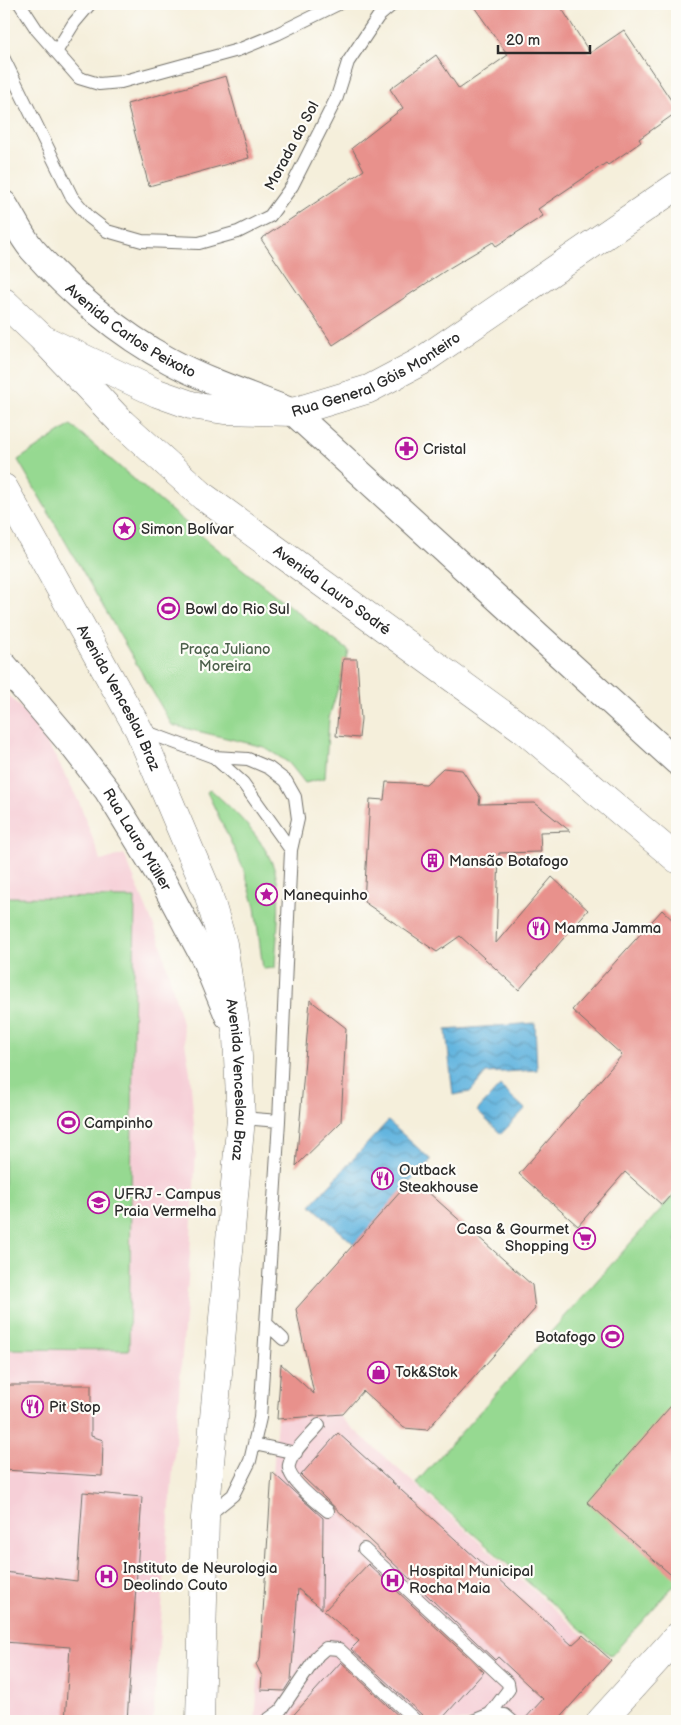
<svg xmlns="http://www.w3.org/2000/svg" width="681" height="1725" font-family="'Balsamiq Sans',sans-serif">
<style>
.built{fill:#f6cfd7}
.green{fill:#96d991;stroke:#60825e}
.water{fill:url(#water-waves);stroke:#487085}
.building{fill:#e8918c}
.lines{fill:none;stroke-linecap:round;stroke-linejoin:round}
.service-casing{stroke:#727069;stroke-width:14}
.minor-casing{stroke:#727069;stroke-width:28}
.tertiary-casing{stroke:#727069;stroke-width:29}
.secondary-casing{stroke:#727069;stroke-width:29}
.trunk-casing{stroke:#727069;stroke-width:29}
.service{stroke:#fff;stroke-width:12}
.minor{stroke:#fff;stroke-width:26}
.tertiary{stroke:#fff;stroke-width:28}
.secondary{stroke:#fff;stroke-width:28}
.trunk{stroke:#fff;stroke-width:28}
.labels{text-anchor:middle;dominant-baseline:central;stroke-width:4.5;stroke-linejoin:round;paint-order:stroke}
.street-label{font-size:15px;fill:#2b2b2b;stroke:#fdfcf7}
.poi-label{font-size:15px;fill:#2b2b2b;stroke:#fdfcf7;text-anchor:start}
.park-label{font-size:15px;fill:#4b5f4a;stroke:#fdfcf7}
</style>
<defs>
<pattern id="water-waves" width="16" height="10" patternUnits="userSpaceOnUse" patternTransform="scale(1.25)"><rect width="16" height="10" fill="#64b5df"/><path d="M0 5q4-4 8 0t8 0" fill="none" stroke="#5393b5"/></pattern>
</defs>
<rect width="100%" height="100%" fill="#fdfcf7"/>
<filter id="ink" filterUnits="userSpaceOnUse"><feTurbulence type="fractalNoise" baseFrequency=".02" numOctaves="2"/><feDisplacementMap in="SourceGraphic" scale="10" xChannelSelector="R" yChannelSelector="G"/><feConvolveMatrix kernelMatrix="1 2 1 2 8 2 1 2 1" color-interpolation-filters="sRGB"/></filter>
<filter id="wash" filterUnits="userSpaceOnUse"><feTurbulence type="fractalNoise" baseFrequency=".0096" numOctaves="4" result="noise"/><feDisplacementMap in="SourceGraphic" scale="20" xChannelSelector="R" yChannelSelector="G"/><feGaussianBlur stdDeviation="1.12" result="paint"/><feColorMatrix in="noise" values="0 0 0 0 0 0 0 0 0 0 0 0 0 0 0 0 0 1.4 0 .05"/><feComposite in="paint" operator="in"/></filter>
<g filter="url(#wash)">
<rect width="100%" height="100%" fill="#f5efdb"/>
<path class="built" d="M4 690 30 718 55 756 79 802 101 861 124 854 160 941 181 1019 190 1072 196 1152 190 1254 153 1721H4Z
M281 1364 611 1660 557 1721H255Z"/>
<path class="green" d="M71 425C161 503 252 580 349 651L329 718 325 778 305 783 289 763 264 747 172 725 18 460Z
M210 789C238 814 276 849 278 888 280 914 276 942 275 968L263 969 255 907 244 870 207 792Z
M4 897 135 898 129 1350 4 1349Z
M677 1191V1582L611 1656 416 1483Z"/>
<path class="water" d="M535 1023 537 1070 486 1073 470 1092 453 1095 446 1030Z
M500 1086 525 1109 501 1134 477 1111Z
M388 1121 431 1160 354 1244 311 1205Z"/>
<g id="blocks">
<path class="building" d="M472 4H559L590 53 624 30 677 109V112L639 139 641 142 608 165 606 163 538 209 543 216 496 246 493 242 451 267 333 345 261 239 364 170 352 148 403 108 390 89 436 55 459 89 508 55Z
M226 76 249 158 149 186 127 104Z
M343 659H357L361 719 359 738 336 736Z
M443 768 462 770 480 797 479 804 535 803 570 831 540 832 541 852 499 853 496 943 552 877 588 910 519 990 460 936 437 952 364 902 370 799 384 800 386 782 426 784Z
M662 910 677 924V1188L662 1205 625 1172 578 1226 519 1174 622 1055 572 1010Z
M310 1000 346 1028 341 1122 296 1166Z
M402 1190 428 1192 532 1285 535 1309 427 1430 404 1428 363 1391 343 1414 277 1419 281 1364 314 1394 296 1309Z
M4 1385H91V1436L103 1440 102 1476 4 1470Z
M677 1399V1580L587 1502Z
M338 1433 572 1645 583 1635 611 1660 557 1721H523L543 1699 498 1657 495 1660 304 1478 301 1475Z
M272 1472 323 1518 322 1609 298 1589 291 1680 284 1691 261 1690 262 1676 256 1664 260 1659Z
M83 1492 142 1497 127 1721H65L70 1647 4 1642V1572L77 1581Z
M368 1564 484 1672 440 1721H424L422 1715 351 1649 359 1641 324 1611Z
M341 1662 404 1721H288Z"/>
</g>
</g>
<g filter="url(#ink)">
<use href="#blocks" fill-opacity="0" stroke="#727069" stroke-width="1"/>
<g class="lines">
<defs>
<path id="service" d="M20 4 37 30 79 78 99 84 121 82 238 50 277 34 338 4
M56 52 74 23 90 4
M4 59 72 197 89 217 107 231 142 241 199 243 238 232 270 216 292 186 337 97 348 62 378 17 393 4
M141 730 214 757 248 759 269 768 286 781 295 797 298 819 291 850 279 1121 260 1418 250 1461 233 1495 207 1516
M214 757 243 783 291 850
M241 1118 279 1121
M266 1323 283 1339
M319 1425C310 1436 292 1451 289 1465 286 1479 318 1503 328 1511
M254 1444 296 1453
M364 1549 508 1683 509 1689 490 1714
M266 1721 280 1711 318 1655 326 1648 339 1649 416 1721
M473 1721 490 1714 505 1715 512 1721"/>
<g id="minor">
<path id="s1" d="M4 204C13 218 21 236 32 249 70 292 119 334 170 361 209 382 252 396 293 412L677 762"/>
<path id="s2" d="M4 665 72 745 107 790 164 883 204 958 228 1016"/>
</g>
<g id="tertiary">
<path id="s3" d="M43 339 157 393 191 405 224 410 293 412 369 389 420 362 677 186"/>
</g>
<path id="secondary" d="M601 1721 677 1637"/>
<g id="trunk">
<path id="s4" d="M4 302 42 338 122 423 204 497 523 729 677 859"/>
<path id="s5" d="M4 488 139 730 208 893 223 944 237 1037 241 1118 205 1518 200 1721"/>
</g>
</defs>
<use href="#service" class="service-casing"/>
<use href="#minor" class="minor-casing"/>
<use href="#tertiary" class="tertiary-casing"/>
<use href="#secondary" class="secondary-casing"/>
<use href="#trunk" class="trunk-casing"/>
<use href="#service" class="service"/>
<use href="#minor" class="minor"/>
<use href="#tertiary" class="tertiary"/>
<use href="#secondary" class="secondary"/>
<use href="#trunk" class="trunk"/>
</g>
</g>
<defs>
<symbol id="pharmacy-ring" viewBox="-11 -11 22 22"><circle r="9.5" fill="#fdfcf7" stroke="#b5179e" stroke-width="1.5"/><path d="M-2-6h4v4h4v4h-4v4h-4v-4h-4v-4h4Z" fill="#b5179e"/></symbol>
<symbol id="sight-ring" viewBox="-11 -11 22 22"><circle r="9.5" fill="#fdfcf7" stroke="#b5179e" stroke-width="1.5"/><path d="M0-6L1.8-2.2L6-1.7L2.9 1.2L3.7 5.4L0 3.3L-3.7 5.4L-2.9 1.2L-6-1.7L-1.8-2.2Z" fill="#b5179e"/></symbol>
<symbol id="stadium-ring" viewBox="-11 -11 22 22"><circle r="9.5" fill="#fdfcf7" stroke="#b5179e" stroke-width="1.5"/><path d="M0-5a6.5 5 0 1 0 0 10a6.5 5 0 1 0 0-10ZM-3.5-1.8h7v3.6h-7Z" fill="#b5179e"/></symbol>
<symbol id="building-ring" viewBox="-11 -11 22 22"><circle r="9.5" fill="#fdfcf7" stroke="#b5179e" stroke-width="1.5"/><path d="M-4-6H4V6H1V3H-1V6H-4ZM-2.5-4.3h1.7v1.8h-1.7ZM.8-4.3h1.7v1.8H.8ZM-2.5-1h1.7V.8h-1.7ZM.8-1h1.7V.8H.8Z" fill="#b5179e"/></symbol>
<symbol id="restaurant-ring" viewBox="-11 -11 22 22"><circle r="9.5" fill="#fdfcf7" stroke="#b5179e" stroke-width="1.5"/><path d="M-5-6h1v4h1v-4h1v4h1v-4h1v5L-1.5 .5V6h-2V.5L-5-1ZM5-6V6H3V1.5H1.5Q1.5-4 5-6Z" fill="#b5179e"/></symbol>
<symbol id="university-ring" viewBox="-11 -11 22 22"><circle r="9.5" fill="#fdfcf7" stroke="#b5179e" stroke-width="1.5"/><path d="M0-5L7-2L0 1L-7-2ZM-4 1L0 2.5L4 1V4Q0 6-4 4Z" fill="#b5179e"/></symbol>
<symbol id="supermarket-ring" viewBox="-11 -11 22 22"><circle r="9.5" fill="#fdfcf7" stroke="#b5179e" stroke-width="1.5"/><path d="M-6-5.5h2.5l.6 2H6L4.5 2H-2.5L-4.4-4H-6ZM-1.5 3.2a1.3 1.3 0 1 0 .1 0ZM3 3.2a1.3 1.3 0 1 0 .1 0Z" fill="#b5179e"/></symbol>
<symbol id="shop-ring" viewBox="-11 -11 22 22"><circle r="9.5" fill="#fdfcf7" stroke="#b5179e" stroke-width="1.5"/><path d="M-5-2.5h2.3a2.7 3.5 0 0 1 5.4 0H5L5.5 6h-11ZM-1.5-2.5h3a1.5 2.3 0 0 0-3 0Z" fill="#b5179e"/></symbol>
<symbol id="hospital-ring" viewBox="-11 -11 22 22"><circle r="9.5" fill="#fdfcf7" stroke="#b5179e" stroke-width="1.5"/><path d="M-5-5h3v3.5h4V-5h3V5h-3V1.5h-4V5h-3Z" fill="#b5179e"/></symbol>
</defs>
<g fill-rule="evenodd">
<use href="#pharmacy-ring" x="394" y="436" width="25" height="25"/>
<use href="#sight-ring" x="112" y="516" width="25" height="25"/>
<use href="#stadium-ring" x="156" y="596" width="25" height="25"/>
<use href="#building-ring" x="420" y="848" width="25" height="25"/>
<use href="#sight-ring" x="254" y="882" width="25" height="25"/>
<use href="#restaurant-ring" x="526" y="916" width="25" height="25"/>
<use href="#stadium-ring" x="56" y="1110" width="25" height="25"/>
<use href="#restaurant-ring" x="370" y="1166" width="25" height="25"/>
<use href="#university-ring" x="86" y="1190" width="25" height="25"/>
<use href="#supermarket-ring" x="572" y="1226" width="25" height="25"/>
<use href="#stadium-ring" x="600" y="1324" width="25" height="25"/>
<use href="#shop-ring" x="366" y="1360" width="25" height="25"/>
<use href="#restaurant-ring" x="20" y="1394" width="25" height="25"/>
<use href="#hospital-ring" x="94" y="1564" width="25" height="25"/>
<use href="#hospital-ring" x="380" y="1568" width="25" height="25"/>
</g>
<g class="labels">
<g class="street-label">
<text transform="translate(292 146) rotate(-62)">Morada do Sol</text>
<text stroke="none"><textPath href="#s1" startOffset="182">Avenida Carlos Peixoto</textPath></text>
<text stroke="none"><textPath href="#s3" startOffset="356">Rua General Góis Monteiro</textPath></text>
<text stroke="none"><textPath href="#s4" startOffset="438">Avenida Lauro Sodré</textPath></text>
<text stroke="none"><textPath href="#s5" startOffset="239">Avenida Venceslau Braz</textPath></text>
<text stroke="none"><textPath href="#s2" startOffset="220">Rua Lauro Müller</textPath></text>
<text stroke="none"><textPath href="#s5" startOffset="644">Avenida Venceslau Braz</textPath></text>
</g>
<g class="poi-label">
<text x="423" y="449">Cristal</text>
<text x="141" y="529">Simon Bolívar</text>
<text x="185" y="609">Bowl do Rio Sul</text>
<text x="449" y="861">Mansão Botafogo</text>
<text x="283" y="895">Manequinho</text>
<text x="554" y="928">Mamma Jamma</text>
<text x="84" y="1123">Campinho</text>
<text x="399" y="1170">Outback<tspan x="399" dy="17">Steakhouse</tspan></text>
<text x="114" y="1194">UFRJ - Campus<tspan x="114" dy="17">Praia Vermelha</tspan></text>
<text x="569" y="1229" text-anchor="end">Casa &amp; Gourmet<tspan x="569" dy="17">Shopping</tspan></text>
<text x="596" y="1337" text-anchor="end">Botafogo</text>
<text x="395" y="1372">Tok&amp;Stok</text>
<text x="49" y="1407">Pit Stop</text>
<text x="123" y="1568">Instituto de Neurologia<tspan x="123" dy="17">Deolindo Couto</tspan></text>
<text x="409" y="1571">Hospital Municipal<tspan x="409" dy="17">Rocha Maia</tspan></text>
</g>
<g class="park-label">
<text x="225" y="649">Praça Juliano<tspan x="225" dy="17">Moreira</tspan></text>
</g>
</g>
<rect width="681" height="1725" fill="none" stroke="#fdfcf7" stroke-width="20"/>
<path d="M498 45v8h92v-8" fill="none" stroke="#2b2b2b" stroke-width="2.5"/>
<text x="506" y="45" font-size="15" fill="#2b2b2b" stroke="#fdfcf7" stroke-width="4" paint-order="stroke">20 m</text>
</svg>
